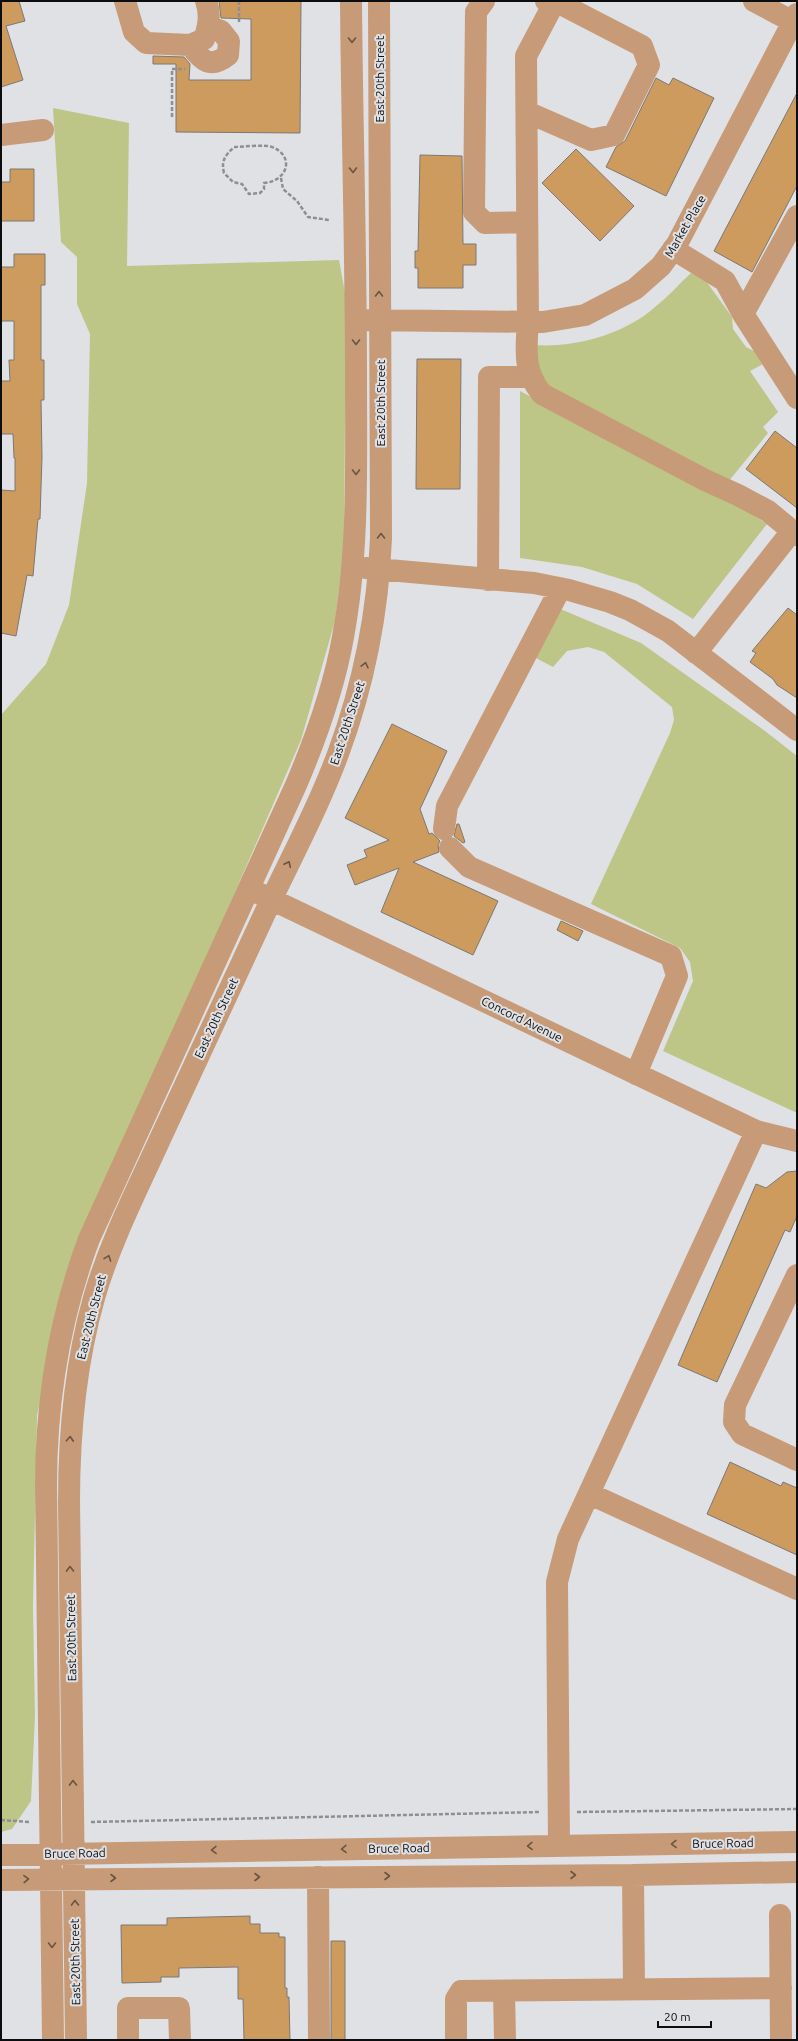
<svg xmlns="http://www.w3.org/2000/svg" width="798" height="2041" font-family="Ubuntu,sans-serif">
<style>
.green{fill:#bdc687}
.building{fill:#ce9b5f;stroke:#7b7875}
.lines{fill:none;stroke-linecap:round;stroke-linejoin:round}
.path{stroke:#8e8f92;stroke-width:2.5;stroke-dasharray:4 2;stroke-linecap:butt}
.minor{stroke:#c79b77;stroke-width:22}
.oneway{stroke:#6a5442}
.labels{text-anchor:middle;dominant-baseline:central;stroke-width:4;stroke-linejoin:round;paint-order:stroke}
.street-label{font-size:12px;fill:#0c0d0e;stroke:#dfe1e5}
</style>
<rect width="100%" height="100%" fill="#dfe1e5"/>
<path class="green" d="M53 108 129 123 127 266 339 260 346 298 344 549 335 621 301 740 61 1294 37 1416 33 1607 35 1716 31 1801 12 1829 1 1832V715L46 664 69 605 87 483 90 334 77 304V257L61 242Z
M691 273 706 281 732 317 733 329 746 347 756 352 765 363 750 371 778 412 763 427 768 433 728 482 554 391C537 374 536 369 535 345 575 348 625 334 655 307 668 297 679 284 691 273Z
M520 391 734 503 767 524 693 619 637 584 582 567 520 558Z
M558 608 641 643 765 731 797 756V1113L663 1051 693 981 690 962 680 948 591 904 670 733 674 720 672 707 604 652 588 647 567 651 553 667 532 656Z"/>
<path class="building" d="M1 1H19L25 21 6 26 23 80 1 87Z
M219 1H301L300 133 176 132V64H153V56L184 57 190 64 189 80H251V19L221 18Z
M656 78 669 85 673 78 714 98 666 196 606 167 616 147 625 141Z
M797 93V186L752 272 714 251Z
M576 149 634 206 600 241 542 183Z
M420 155 462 156 463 244H476V265H463V288H418V268H415V251H418Z
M10 169H34V221H1V182H10Z
M14 254H45V285H41V360H44V400H41L42 457 40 519H38L33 576 27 575 16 636 1 633V490L15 491V458H14L13 434H1V381H10L9 360H14V321H1V267H14Z
M417 359H461L460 489H416Z
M775 431 797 448V508L746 469Z
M788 608 797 615V698L777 685 773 679 750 662 756 653 752 651Z
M392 724 447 751 420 809 429 834 432 833 440 841 438 845 439 852 413 862 498 901 473 955 381 912 399 868 355 885 347 865 367 857 364 850 389 840 345 818Z
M457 824H459L465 842 463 843 454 836Z
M561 921 583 931 578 941 557 930Z
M797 1171V1216L790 1232 785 1230 717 1382 678 1365 756 1184 766 1188 787 1172Z
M730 1462 781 1486 783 1482 797 1488V1555L707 1514Z
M250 1916V1924H260V1933H279V1937H285V1988H287V1997H289L290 2040H244L243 1999H238V1967L179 1968V1977H161V1982L122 1983 121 1925H167V1918Z
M331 1941H345V2040H331Z"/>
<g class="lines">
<path class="path" d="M239 1V22
M172 117V69H185
M234 147C243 147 265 144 272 147 295 156 288 181 264 183V189L260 193 249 194 242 184 233 182 224 173C221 160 225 156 234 147Z
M281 178 283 189 297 201 308 217 329 220
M577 1812 797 1809
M1 1820 30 1822
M91 1822 540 1812"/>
<path class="minor" d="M125 1 134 32 146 43 190 45 204 39C209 26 211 14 206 1
M484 1 476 12 474 212 485 223 527 222
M555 1 526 56 528 322C526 350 523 371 542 394L705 480 738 495 768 511 797 535
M754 1 797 24
M190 45C202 61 210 69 228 55L229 41 221 31 209 27
M527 112 591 140 614 135 649 65 642 46 555 1H546
M1 135 43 130
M673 249 725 281 743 314 797 216
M743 314 797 398
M364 320 543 322 585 315 635 289 661 266 677 244 797 14
M366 568 534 583 569 590 610 602 630 610 668 631 797 730
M488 580 489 377H530
M696 653 792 531
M444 829 447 806 560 589
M450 848 469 867 671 956 677 976 636 1074
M258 893 756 1131 797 1141
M797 1275 735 1405 734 1422 742 1434 797 1460
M590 1494 797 1589
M559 1845 557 1582 568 1539 756 1131
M1 1855 797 1842
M633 1875 634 1989
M318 1877 319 2040
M1 1880 633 1875 797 1872
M780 1915 781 2040
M504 1991 505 2040
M53 2040 46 1486C46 1401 59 1319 89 1239L296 785C316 738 334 688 343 637 359 551 356 463 356 375 356 251 352 126 351 1
M76 2040 69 1502C69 1432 75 1365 94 1298 110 1242 137 1190 161 1137 196 1062 230 987 265 913 290 860 318 808 338 754 364 684 378 612 381 538L379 1
M128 2040V2008H179L180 2040
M456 2040V1999L461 1991 781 1988"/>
</g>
<defs><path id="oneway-chevron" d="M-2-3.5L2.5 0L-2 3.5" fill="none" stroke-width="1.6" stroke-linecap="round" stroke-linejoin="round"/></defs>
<g class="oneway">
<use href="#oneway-chevron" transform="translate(352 40) rotate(90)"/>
<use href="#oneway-chevron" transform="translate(353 170) rotate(89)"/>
<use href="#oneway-chevron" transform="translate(379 294) rotate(-90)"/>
<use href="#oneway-chevron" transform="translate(356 342) rotate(90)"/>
<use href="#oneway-chevron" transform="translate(356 472) rotate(90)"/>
<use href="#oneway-chevron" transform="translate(381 536) rotate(-89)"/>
<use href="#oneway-chevron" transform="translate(365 665) rotate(-77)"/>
<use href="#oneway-chevron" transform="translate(288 864) rotate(-65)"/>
<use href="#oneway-chevron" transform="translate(108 1258) rotate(-70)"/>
<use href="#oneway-chevron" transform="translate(70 1439) rotate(-87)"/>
<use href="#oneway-chevron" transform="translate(70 1569) rotate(-91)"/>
<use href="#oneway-chevron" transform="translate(73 1783) rotate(-91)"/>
<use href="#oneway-chevron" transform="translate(674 1844) rotate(179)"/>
<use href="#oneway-chevron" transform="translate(530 1846) rotate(179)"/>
<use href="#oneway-chevron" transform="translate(344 1849) rotate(179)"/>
<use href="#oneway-chevron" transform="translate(214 1850) rotate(179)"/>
<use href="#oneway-chevron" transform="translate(573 1875)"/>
<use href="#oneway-chevron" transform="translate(387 1876)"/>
<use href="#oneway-chevron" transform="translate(257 1877)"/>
<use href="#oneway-chevron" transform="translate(113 1878)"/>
<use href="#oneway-chevron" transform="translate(26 1879) rotate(-2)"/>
<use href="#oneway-chevron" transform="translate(75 1903) rotate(-91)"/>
<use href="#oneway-chevron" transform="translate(52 1945) rotate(90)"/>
</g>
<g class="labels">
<g class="street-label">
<text transform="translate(379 79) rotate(-90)">East 20th Street</text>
<text transform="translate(685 226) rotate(-60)">Market Place</text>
<text transform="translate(380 403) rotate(-90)">East 20th Street</text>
<text transform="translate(347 723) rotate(-72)">East 20th Street</text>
<text transform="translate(216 1018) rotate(-65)">East 20th Street</text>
<text transform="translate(522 1019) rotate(26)">Concord Avenue</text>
<text transform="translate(91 1317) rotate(-76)">East 20th Street</text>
<text transform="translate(71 1638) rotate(-91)">East 20th Street</text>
<text transform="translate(723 1843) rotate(-1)">Bruce Road</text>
<text transform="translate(399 1848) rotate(-1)">Bruce Road</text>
<text transform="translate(75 1853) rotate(-1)">Bruce Road</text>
<text transform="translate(75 1962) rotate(-91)">East 20th Street</text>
</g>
</g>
<rect width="798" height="2041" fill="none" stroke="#0c0d0e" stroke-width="4"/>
<path d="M658 2021v6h53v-6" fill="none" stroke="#0c0d0e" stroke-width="2"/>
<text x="664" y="2021" font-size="12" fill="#0c0d0e" stroke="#dfe1e5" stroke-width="3" paint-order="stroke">20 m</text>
</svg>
